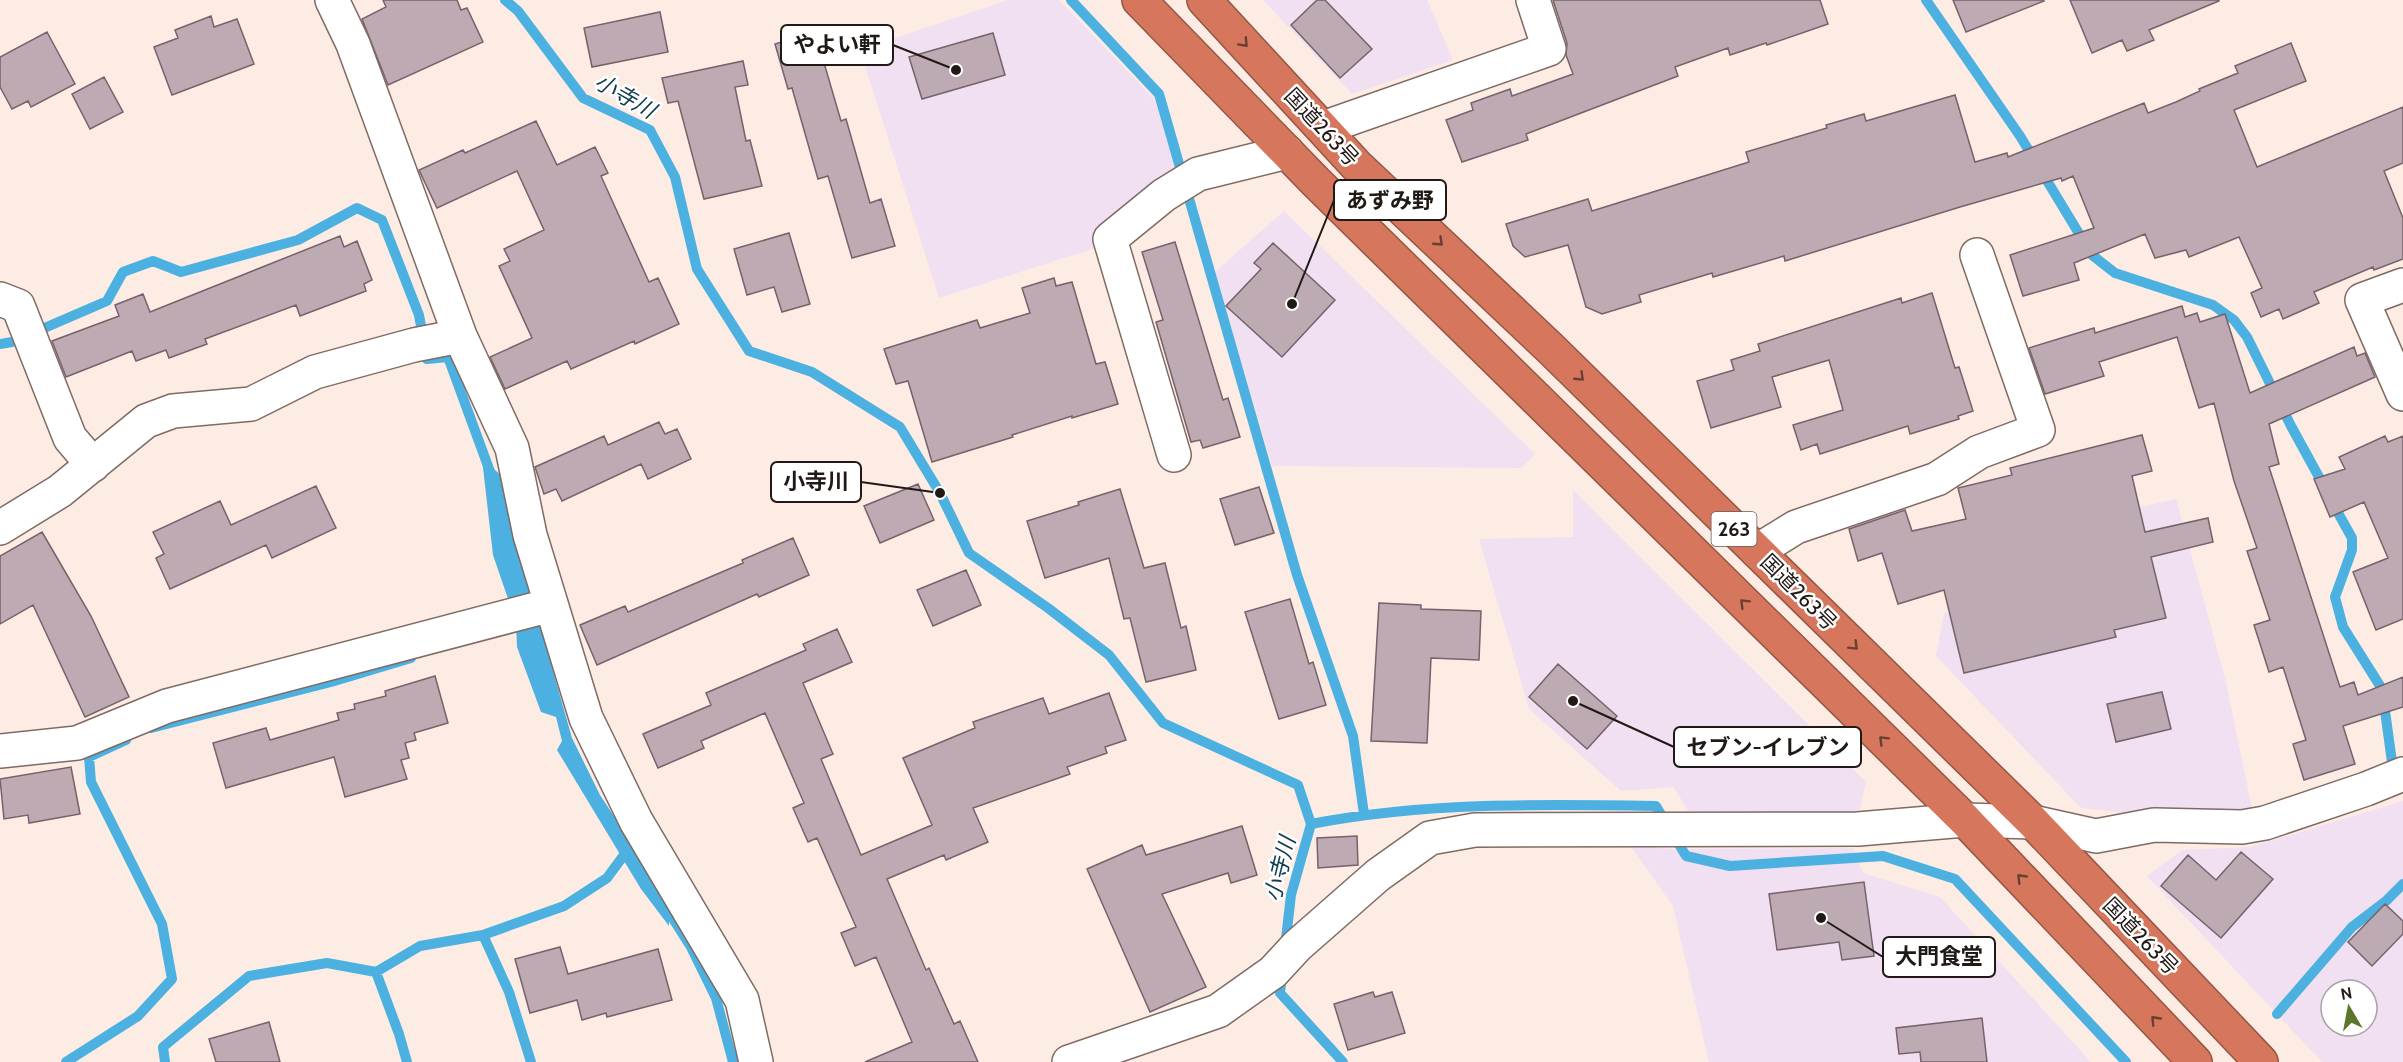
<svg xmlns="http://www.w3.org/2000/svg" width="2403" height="1062" font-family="Cabin,'Noto Sans JP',sans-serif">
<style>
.commercial{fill:#f0e0f2;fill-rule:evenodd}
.water{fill:#4cb1e0}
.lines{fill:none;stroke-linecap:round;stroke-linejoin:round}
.stream{stroke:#4cb1e0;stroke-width:10}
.building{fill:#beaab2;stroke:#75626a;stroke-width:1.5}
.minor-casing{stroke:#7e6b63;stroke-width:36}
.highway-casing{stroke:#965644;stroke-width:36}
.minor{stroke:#fff;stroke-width:33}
.highway{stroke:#d6775d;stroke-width:33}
.oneway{stroke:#693f32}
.labels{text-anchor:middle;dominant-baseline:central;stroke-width:5;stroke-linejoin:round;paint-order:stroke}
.shield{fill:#fff;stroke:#635e5c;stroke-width:1.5}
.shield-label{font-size:20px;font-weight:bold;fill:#201916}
.street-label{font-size:21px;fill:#201916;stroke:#fff}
.water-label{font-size:22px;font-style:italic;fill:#0e3b4e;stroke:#fff}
.leader{fill:none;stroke:#201916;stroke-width:2}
.callout-dot{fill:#201916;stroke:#fff;stroke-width:2}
.callout{fill:#fff;stroke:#201916;stroke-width:2}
.callout-label{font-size:22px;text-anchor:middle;font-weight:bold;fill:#201916}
</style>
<rect width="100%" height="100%" fill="#fdece4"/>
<path class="commercial" d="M1008 0H1059L1154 99 1189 185 1114 242 939 298 860 50Z
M1263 0H1427L1453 60 1352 94Z
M1284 211 1535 454 1521 468 1272 466 1215 272Z
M1573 490 1866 782 1859 813 1691 816 1674 787 1621 791 1529 709 1479 539 1573 537Z
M2176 499 2225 678 2252 809 2125 813 2081 808 1936 656 1944 613 2048 593 2033 531Z
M2403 801V1062H2322L2147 876 2182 850 2250 847ZM2331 990H2367V1026H2331Z
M1629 844 1666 849 1853 848 1863 873 1940 897 2091 1062H1709L1673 906Z"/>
<path class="water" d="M482 459 502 476 542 632 572 738 600 795 669 899V926L641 889 557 750 562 741 556 717 541 712 517 647 516 622 493 555Z"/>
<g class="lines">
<path class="stream" d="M505 0 518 11 583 98 650 130 675 177 697 269 749 351 812 372 900 427 940 493 969 553 1048 608 1109 655 1163 723 1298 785 1311 824 1291 895 1285 947
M1071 0 1159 94 1297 575 1353 736 1364 814
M1926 0 2020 136 2092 255 2115 273 2213 305 2234 320 2247 337 2291 426 2325 488
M0 344 12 342 107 301 123 272 153 261 181 272 298 240 357 208 382 220 419 315 427 359 448 357 492 477
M2332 502 2352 538V550L2335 597 2343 627 2382 689 2392 762 2397 774
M151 728 331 682 411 658
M1311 824C1424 802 1542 804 1656 806L1686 856 1730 866 1883 856 1955 879 2126 1062
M662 901 691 947 716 998 733 1062
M483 935 509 992 531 1062
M376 972 399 1034 407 1062
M1282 974 1280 993 1343 1062
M2277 1014 2352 927 2386 901 2403 884
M66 1062 138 1016 172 979 162 924 91 782 89 757 126 740
M165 1062 163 1047 249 976 327 963 376 972 420 946 483 935 564 906 607 878 624 855"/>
</g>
<path class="building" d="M383 0H457L461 10 467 8 483 42 388 85 362 19 386 7Z
M1317 0H1325L1372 49 1340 78 1291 25Z
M1553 0H1820L1828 24 1767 45 1766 43 1730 55 1728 48 1675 67 1678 76 1526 134 1528 140 1462 162 1446 120 1473 110 1471 103 1510 89 1512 96 1573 74 1566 55 1567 43Z
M1953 0H2043L2044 1 1966 32Z
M2070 0H2219V1L2149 30 2154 40 2127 51 2122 40 2092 53Z
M660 12 668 52 592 67 584 28Z
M211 16 214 27 237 19 254 64 172 95 154 47 178 38 175 30Z
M47 32 75 84 31 107 28 101 12 109 0 87V57Z
M815 32 841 121 846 119 870 203 881 199 895 246 852 258 828 176 818 179 792 88 788 89 775 44Z
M993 33 1005 75 922 99 909 57Z
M2291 43 2306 81 2234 110 2257 167 2403 107V163L2384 171 2403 218V259L2374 270 2373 267 2314 292 2319 303 2283 319 2279 309 2261 317 2251 293 2262 288 2239 237 2189 257 2186 250 2155 258 2145 234 2074 263 2079 280 2023 296 2010 255 2094 228 2073 176 2062 181 2061 178 1960 207 1785 261 1784 256 1713 277 1712 273 1639 295 1641 302 1602 314 1586 307 1568 245 1525 257 1513 246 1506 224 1588 199 1592 211 1749 162 1746 152 1827 128 1826 125 1864 114 1866 121 1955 95 1975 162 2007 153 2008 157 2144 103 2148 113 2176 102 2200 91 2199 89 2238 73 2235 66Z
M743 61 748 85 735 87 746 141 750 140 762 186 704 199 678 101 668 103 662 78Z
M104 77 123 112 90 129 72 94Z
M536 121 557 165 595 147 608 173 601 176 649 282 658 278 679 324 635 344 634 341 571 369 567 361 505 389 490 357 532 338 499 266 510 261 504 249 544 230 517 171 437 208 419 170 463 150 465 153Z
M789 233 810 304 782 312 774 287 747 295 734 249Z
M340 236 344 247 357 241 372 280 364 284 366 291 300 316 296 305 205 339 207 344 169 358 166 350 136 361 132 351 66 377 52 341 119 316 115 305 143 294 150 312Z
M1175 242 1223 400 1228 398 1240 437 1203 448 1200 440 1191 442 1156 322 1163 320 1142 252Z
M1273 243 1335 300 1282 357 1226 306 1261 269 1254 263Z
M1054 278 1056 286 1072 282 1096 364 1105 362 1118 404 1072 418V416L1012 435 1013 437 932 462 908 381 896 384 884 349 977 320 980 328 1030 313 1022 288Z
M1932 293 1955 368 1959 367 1973 411 1958 416 1959 419 1910 434 1908 426 1820 454 1817 444 1801 450 1793 425 1843 410 1829 360 1772 377 1781 407 1711 428 1697 381 1734 370 1731 360 1760 351 1758 344 1901 298 1902 303Z
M2182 306 2185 317 2197 313 2200 322 2225 314 2250 393 2354 347 2357 356 2365 353 2375 377 2269 424 2279 464 2269 467 2340 687 2354 682 2358 695 2403 677V707L2343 726 2355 764 2304 780 2293 744 2306 740 2283 667 2269 672 2254 625 2270 620 2247 551 2257 548 2234 481 2214 403 2199 408 2177 337 2099 362 2104 376 2045 394 2029 348 2094 328 2095 333Z
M659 422 665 434 677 429 691 459 648 479 641 464 562 501 556 489 544 494 535 467 604 436 608 445Z
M2142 435 2152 471 2132 476 2145 532 2208 518 2213 542 2151 557 2166 618 2114 630 2116 637 1964 673 1944 590 1898 604 1882 553 1858 561 1849 529 1905 510 1912 531 1966 519 1958 488 2012 475 2010 468Z
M2385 436 2388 442 2403 436V619L2376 630 2353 572 2388 558 2364 502 2330 517 2314 479 2345 469 2339 457Z
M918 484 934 520 880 543 864 506Z
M316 486 336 528 272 558 266 545 170 589 156 558 164 554 153 532 220 501 231 525Z
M1259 487 1274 533 1235 545 1220 499Z
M1120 489 1144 568 1165 563 1181 628 1186 626 1196 670 1146 682 1130 618 1124 619 1109 558 1045 578 1027 521 1079 505 1078 502Z
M42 532 91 616 129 697 85 717 33 605 0 624V556Z
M793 538 809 575 759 597 757 594 597 665 580 625 625 606 628 612 743 563 742 560Z
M966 570 981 605 933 626 917 590Z
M1290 599 1309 664 1313 662 1326 705 1279 719 1245 612Z
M1379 603 1421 605V609L1481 611 1479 660 1431 658 1427 743 1371 741Z
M837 629 852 662 803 683 833 754 821 759 861 855 932 825 903 758 975 728 973 722 1043 698 1049 714 1109 693 1126 740 1105 747 1107 753 1067 767 1070 774 973 808 988 842 946 860 944 855 887 879 926 970 929 968 954 1024 960 1021 978 1062H865L912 1042 876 957 855 966 841 933 856 927 817 838 808 842 793 808 804 803 765 713 701 741 704 748 658 768 643 734 711 705 706 693 806 650 803 644Z
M1558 664 1617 716 1587 749 1529 697Z
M435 676 448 723 414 733 416 740 405 743 409 758 401 760 407 779 345 797 334 757 226 788 213 743 266 728 270 740 339 720 337 713 355 709 354 704 386 696 385 691Z
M2162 692 2171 729 2116 742 2107 704Z
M71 767 80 814 29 823 28 815 4 819 0 779Z
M1242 826 1257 875 1231 883 1228 873 1162 894 1206 987 1150 1012 1087 869 1142 845 1146 855Z
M1357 836 1358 865 1318 868 1317 838Z
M2241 852 2273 879 2221 938 2161 886 2188 855 2216 880Z
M1864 882 1874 956 1842 960 1839 942 1777 950 1769 894Z
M2385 904 2403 921V934L2372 966 2348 942Z
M560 947 568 974 658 949 672 1000 607 1017 606 1013 582 1020 577 1000 530 1013 515 959Z
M1373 992 1375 997 1392 992 1405 1033 1348 1050 1334 1004Z
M1982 1018 1987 1062H1921L1920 1052 1899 1054 1896 1028Z
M269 1022 280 1062H216L209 1039Z"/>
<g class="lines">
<defs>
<path id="minor" d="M332 0 353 44 460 336 512 448 530 535 586 718 636 821 742 1000 756 1062
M1323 128 1549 49 1533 0
M2403 285 2362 300 2403 394
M0 299 18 306 70 438 93 465
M1174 455 1110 239 1164 195 1198 174 1287 152
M0 528 60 491 146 421 173 411 251 404 315 372 414 345 460 336
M1757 551 1796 527 1937 479 1979 452 2038 430 1977 255
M0 751 77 743 167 706 551 605
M1069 1062 1218 1011 1273 972 1297 946 1378 875 1430 838 1475 830 1858 829 1965 820 2033 822 2096 836 2154 825 2242 827 2265 823 2366 789 2403 774"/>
<path id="highway" d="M1139 0 1316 182 1965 820 2195 1062
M1204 0 1356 165 1550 348 2033 822 2261 1062"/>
</defs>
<use href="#minor" class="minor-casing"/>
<use href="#highway" class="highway-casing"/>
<use href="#minor" class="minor"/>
<use href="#highway" class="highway"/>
</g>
<defs><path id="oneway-chevron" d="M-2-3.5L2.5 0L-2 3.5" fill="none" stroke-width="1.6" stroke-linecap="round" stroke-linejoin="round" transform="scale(1.5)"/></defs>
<g class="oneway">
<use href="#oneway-chevron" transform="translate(1244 43) rotate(47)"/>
<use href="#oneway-chevron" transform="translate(1439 242) rotate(43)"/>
<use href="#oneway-chevron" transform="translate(1580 377) rotate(44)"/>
<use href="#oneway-chevron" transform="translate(1744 603) rotate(-135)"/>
<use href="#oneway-chevron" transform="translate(1854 646) rotate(45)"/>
<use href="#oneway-chevron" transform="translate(1883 740) rotate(-135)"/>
<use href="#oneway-chevron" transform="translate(2021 878) rotate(-134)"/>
<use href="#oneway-chevron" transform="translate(2155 1020) rotate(-134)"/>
</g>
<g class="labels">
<rect class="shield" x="1711.5" y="512" width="45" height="34" rx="4.5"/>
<g class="shield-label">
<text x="1734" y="529">263</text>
</g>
<g class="street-label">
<text transform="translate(1322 127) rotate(47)">国道263号</text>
<text transform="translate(1799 592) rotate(45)">国道263号</text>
<text transform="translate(2141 936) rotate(46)">国道263号</text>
</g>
<g class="water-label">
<text transform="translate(625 96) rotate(30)">小寺川</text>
<text transform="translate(1280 869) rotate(-76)">小寺川</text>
</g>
</g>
<path class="leader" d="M956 70L893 45M1292 304L1334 200M940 493L861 482M1573 701L1674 747M1821 918L1883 957"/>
<g class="callout-dot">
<circle cx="956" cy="70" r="6"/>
<circle cx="1292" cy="304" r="6"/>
<circle cx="940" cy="493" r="6"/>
<circle cx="1573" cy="701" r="6"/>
<circle cx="1821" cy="918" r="6"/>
</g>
<g class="callout">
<rect x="781" y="25" width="112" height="40" rx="6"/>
<rect x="1334" y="180" width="112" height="40" rx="6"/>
<rect x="771" y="462" width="90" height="40" rx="6"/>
<rect x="1674" y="727" width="187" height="40" rx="6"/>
<rect x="1883" y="937" width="112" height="40" rx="6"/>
</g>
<g class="callout-label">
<text x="837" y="52">やよい軒</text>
<text x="1390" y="208">あずみ野</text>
<text x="816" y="489">小寺川</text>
<text x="1768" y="755">セブン-イレブン</text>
<text x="1939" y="964">大門食堂</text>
</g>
<g transform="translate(2349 1008) rotate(350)"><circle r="28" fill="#ffffff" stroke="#a6a3a2" stroke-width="1.5"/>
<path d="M0-4.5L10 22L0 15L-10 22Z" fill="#5c772b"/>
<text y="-9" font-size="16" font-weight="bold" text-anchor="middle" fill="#201916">N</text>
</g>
</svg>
